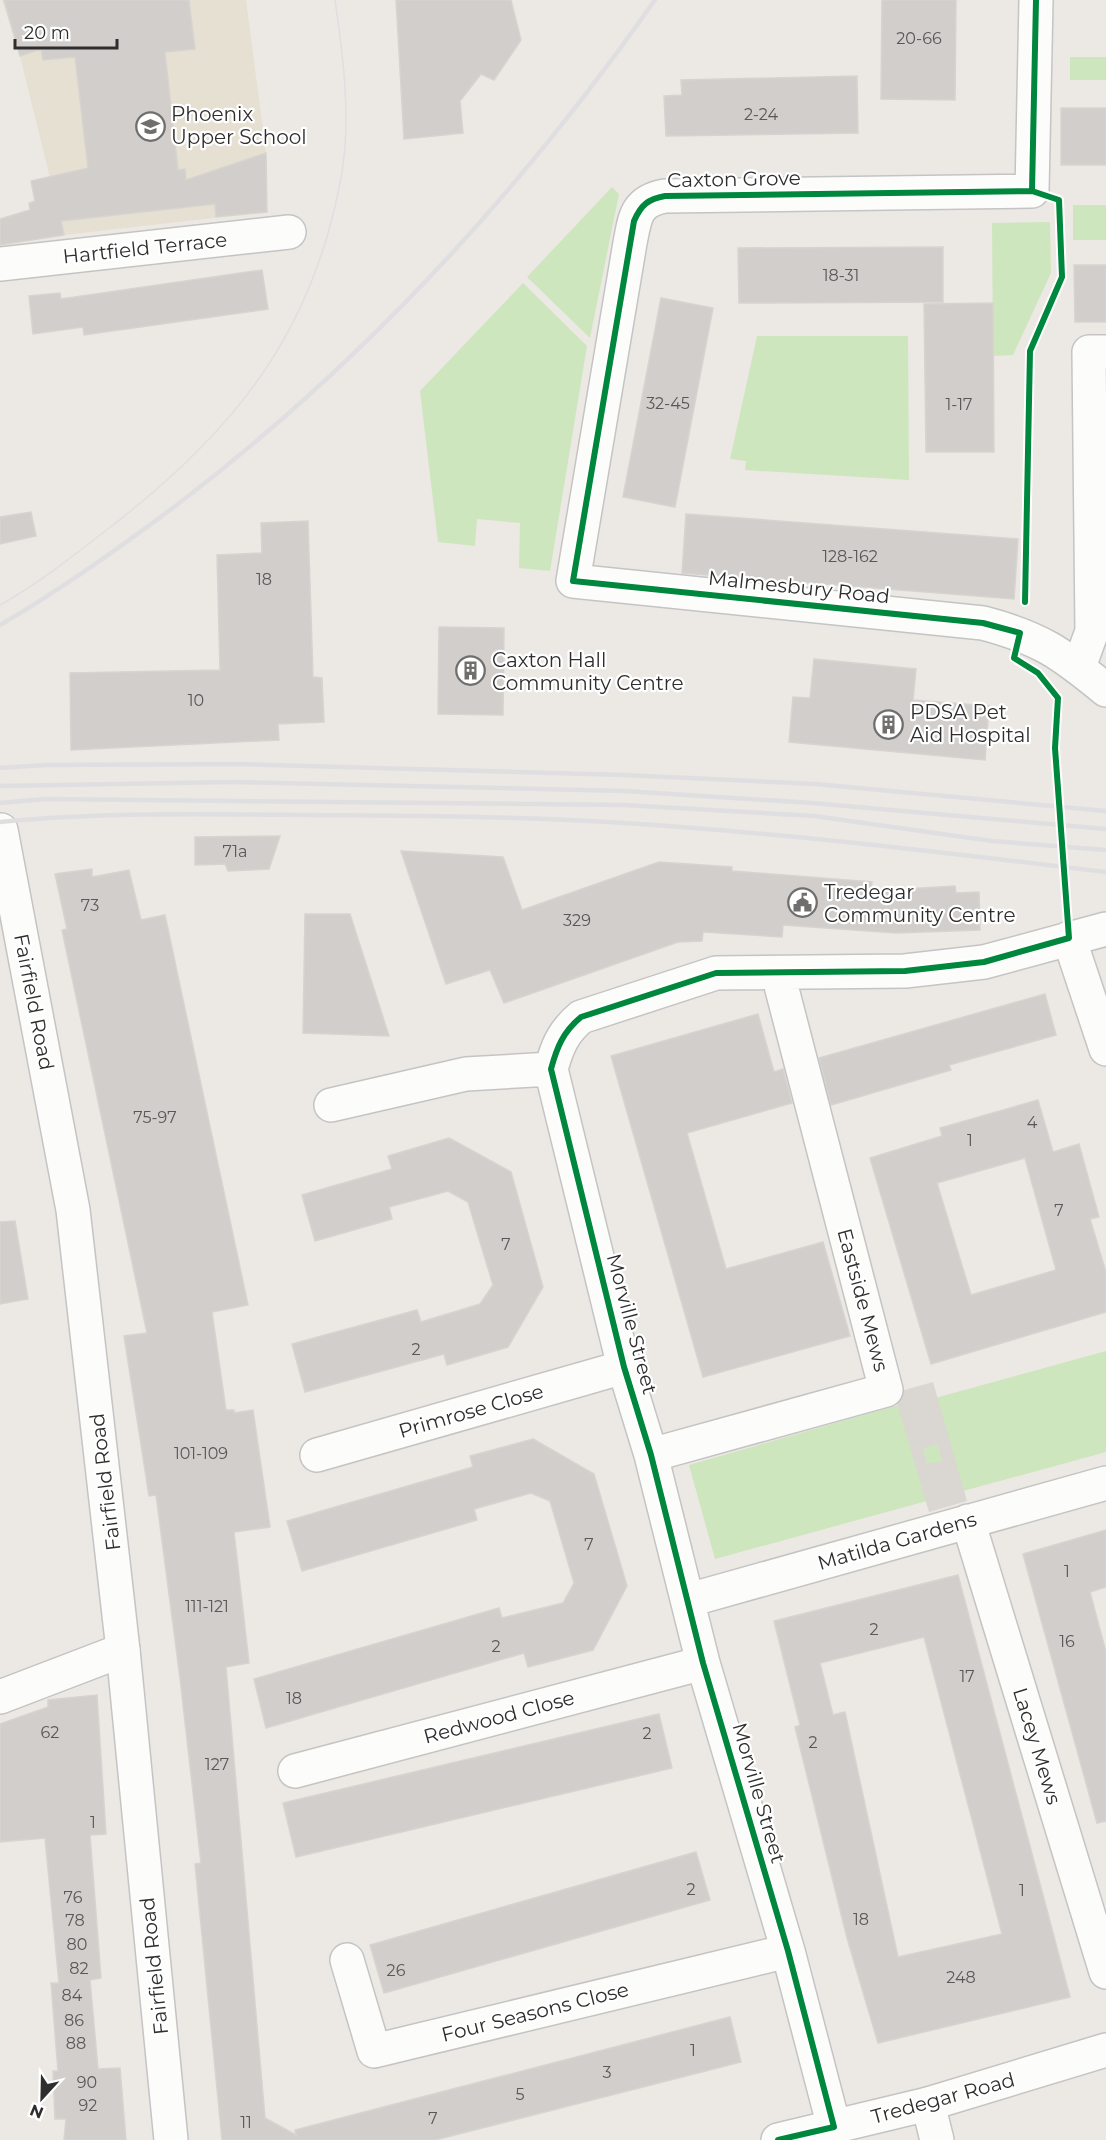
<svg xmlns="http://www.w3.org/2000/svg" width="1106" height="2140" font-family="Montserrat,sans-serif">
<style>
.education{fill:#e6e0d3}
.green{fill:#cee6be}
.plaza{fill:#dad6d2;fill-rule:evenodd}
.building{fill:#d1cecb;stroke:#d7d4d0;stroke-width:1.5;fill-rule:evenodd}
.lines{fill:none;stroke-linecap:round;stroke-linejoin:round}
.minor-casing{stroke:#c5c4c5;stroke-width:36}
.tertiary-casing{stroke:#c5c4c5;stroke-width:36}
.secondary-casing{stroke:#c5c4c5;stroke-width:36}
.minor{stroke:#fcfcfb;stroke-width:33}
.tertiary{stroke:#fcfcfb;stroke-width:33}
.secondary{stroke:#fcfcfb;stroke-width:33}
.tram{stroke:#dfdfe1;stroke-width:1.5}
.rail{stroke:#dfdfe1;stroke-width:4.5}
.cycleway-casing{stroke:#fff;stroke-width:10}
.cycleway{stroke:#00873e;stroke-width:6}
.labels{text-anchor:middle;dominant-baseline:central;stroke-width:4.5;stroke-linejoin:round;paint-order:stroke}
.number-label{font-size:16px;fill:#585857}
.poi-label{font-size:20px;fill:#2e2e2e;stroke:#fff;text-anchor:start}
.street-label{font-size:20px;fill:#2e2e2e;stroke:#fff}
</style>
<rect width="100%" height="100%" fill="#ece8e4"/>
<path class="education" d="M2 0H246L266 153 267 212 64 235 20 56Z"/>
<path class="green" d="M1070 57H1106V80H1070Z
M612 187 619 194 590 338 527 277Z
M1073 205H1106V240H1073Z
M1050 222 1051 273 1013 355 993 356 992 223Z
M523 283 587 346 550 571 519 568 520 523 477 519 475 546 438 542 420 391Z
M757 336H908L909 480 745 470 746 461 730 459Z
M1106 1351V1452L715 1559 689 1465 898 1405 899 1408Z"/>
<path class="plaza" d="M933 1382 967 1501 929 1512 894 1393ZM938 1444 942 1461 927 1464 923 1448Z"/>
<path class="building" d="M4 0H189L195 49 165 52 178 170 185 169 186 180 266 153 267 212 216 217 215 204 61 221 64 235 0 245V219L30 210 29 203 35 201 31 181 88 168 75 57 43 60 41 49 20 56Z
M396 0H511L521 40 494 80 481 74 460 101 463 133 404 139Z
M882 0H956L955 100 881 99Z
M857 76 858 133 666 136 664 96 682 95 681 80Z
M1061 108H1106V165H1061Z
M943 247V302L739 303 738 248Z
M1074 265H1106V322H1075Z
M262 270 268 309 84 335 83 327 33 334 29 296 60 293 61 299Z
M661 298 713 308 675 507 623 497Z
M993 303 994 452H926L924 304Z
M31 512 36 536 0 544V517Z
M686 514 1018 539 1014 599 682 573Z
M308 521 313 677 322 678 324 722 278 724 279 740 71 750 70 673 220 670 217 555 262 553 261 523Z
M439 627 504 628 503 715 438 714Z
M814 659 916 669 913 700 989 706 985 760 789 742 793 697 810 698Z
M280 836 269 869 228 871 225 864 195 865V837Z
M401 851 503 857 522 910 659 862 732 867V871L872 882 871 891 955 886 956 893 979 892 980 930 896 933 783 925 782 937 703 932 702 941 678 942 504 1003 490 970 446 984Z
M92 869V877L129 870 141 920 165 915 248 1305 212 1312 226 1410H234V1413L253 1410 270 1527 234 1532 249 1663 226 1667 265 2118 296 2135 295 2130 730 2017 741 2062 435 2140H222L195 1864 201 1863 180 1678 156 1495 149 1496 124 1336 147 1333 62 930 67 929 55 874Z
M305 914H350L389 1036 303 1033Z
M1045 994 1056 1035 949 1065 951 1070 831 1105 819 1058Z
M758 1014 774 1072 783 1069 792 1103 687 1133 726 1269 823 1242 850 1336 703 1377 611 1056Z
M1038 1100 1053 1152 1079 1144 1099 1217 1090 1219 1106 1272V1312L931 1364 870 1158 942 1136 940 1128ZM1025 1158 1056 1270 971 1295 937 1183Z
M449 1138 511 1172 543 1287 508 1347 447 1365 444 1354 305 1392 292 1344 417 1310 421 1322 480 1304 493 1285 468 1202 448 1191 389 1207 392 1219 315 1241 302 1195 392 1169 388 1156Z
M15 1221 28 1299 0 1304V1222Z
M533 1439 594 1474 627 1586 593 1650 528 1667 524 1653 266 1728 254 1679 499 1608 502 1618 563 1603 574 1583 550 1501 531 1493 474 1509 477 1520 302 1571 287 1521 473 1467 470 1456Z
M1106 1530V1587L1090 1592 1106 1652V1821L1097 1823 1023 1554Z
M958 1575 1070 1997 878 2043 847 1938 795 1727 800 1725 774 1621ZM924 1637 1002 1934 898 1957 845 1712 833 1715 820 1663Z
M97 1695 106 1834 90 1835 101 1978 90 1980 98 2069 120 2068 126 2140H64L66 2119H55L53 2071H58L51 1983H59L45 1838 0 1842V1724L48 1707V1700Z
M659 1714 672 1768 296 1857 283 1803Z
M696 1852 710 1900 384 1993 370 1945Z"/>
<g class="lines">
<defs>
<path id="minor" d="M1036 0 1032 191 665 196C636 201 635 217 630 243L573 581 983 623C1040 638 1061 653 1106 690
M0 264 289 232
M1079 667 1092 631 1089 352H1106
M1069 938 1106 1049
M331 1105 466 1074 551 1069
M317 1455 624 1367
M651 1455 886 1390 778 974
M968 1521 1106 1972
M689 1600 1106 1483
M0 1697 123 1650
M295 1771 703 1663
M347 1960 374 2051 788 1951
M928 2104 937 2140
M834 2127 788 1951 703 1663 651 1455 624 1367 551 1069C557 1047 563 1032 581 1017L716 973 905 971 984 962 1106 929"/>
<path id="tertiary" d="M778 2140 928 2104 1106 2050"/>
<path id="secondary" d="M1 830 73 1210 123 1650 171 2140"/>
</defs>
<use href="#minor" class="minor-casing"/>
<use href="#tertiary" class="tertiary-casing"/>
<use href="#secondary" class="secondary-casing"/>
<use href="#minor" class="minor"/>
<use href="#tertiary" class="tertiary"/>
<use href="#secondary" class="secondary"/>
<path class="tram" d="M0 605C36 585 68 560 100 535 230 437 314 336 342 172 351 115 343 56 335 0"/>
<path class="rail" d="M0 625C62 589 121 547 178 504 364 362 521 191 655 0
M0 768 45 765 238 764 625 775 815 784 1106 811
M0 786 233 782 625 791 812 803 1106 829
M0 803 45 799 624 805 814 816 992 841 1106 850
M0 822C101 812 205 814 306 815 412 816 518 816 624 823 785 833 946 853 1106 872"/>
<defs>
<path id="cycleway" d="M1032 191 1036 0
M778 2140 834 2127 788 1951 703 1663 651 1455 624 1367 551 1069C557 1047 563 1032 581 1017L716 973 905 971 984 962 1069 938 1055 748 1058 698 1038 673 1014 658 1020 633 983 623 573 581 634 221C641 205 648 199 665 196L1032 191 1059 200 1062 277 1030 351 1025 602"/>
</defs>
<use href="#cycleway" class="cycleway-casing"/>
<use href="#cycleway" class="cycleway"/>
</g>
<defs>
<symbol id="university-ring" viewBox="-11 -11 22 22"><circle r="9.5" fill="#fff" stroke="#706f6e" stroke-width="1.5"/><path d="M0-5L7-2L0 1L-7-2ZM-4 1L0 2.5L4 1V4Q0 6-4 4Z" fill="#706f6e"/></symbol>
<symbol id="building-ring" viewBox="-11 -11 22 22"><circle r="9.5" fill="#fff" stroke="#706f6e" stroke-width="1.5"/><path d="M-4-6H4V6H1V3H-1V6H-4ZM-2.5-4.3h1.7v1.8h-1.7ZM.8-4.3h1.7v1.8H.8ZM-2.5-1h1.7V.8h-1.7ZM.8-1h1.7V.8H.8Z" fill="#706f6e"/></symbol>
<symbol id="civic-ring" viewBox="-11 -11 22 22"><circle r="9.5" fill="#fff" stroke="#706f6e" stroke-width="1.5"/><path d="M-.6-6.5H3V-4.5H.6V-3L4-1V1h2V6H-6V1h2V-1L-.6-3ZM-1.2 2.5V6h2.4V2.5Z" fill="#706f6e"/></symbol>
</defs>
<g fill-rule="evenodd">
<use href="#university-ring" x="134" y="110" width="33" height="33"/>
<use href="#building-ring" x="454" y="654" width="33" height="33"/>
<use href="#building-ring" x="872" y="708" width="33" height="33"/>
<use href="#civic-ring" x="786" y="886" width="33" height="33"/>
</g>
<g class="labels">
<g class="number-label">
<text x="919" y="38">20-66</text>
<text x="761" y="114">2-24</text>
<text x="841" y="275">18-31</text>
<text x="668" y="403">32-45</text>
<text x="959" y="404">1-17</text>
<text x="850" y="556">128-162</text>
<text x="264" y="579">18</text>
<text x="196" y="700">10</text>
<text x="235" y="851">71a</text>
<text x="90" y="905">73</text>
<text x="577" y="920">329</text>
<text x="155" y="1117">75-97</text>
<text x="1032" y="1122">4</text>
<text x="970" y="1140">1</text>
<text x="1059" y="1210">7</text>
<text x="506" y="1244">7</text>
<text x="416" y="1349">2</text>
<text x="201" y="1453">101-109</text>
<text x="589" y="1544">7</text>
<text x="1067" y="1571">1</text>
<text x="207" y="1606">111-121</text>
<text x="874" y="1629">2</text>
<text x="1067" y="1641">16</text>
<text x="496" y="1646">2</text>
<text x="967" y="1676">17</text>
<text x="294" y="1698">18</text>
<text x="50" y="1732">62</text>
<text x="647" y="1733">2</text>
<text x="813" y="1742">2</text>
<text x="217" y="1764">127</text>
<text x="93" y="1822">1</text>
<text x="691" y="1889">2</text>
<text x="1022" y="1890">1</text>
<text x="73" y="1897">76</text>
<text x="861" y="1919">18</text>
<text x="75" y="1920">78</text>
<text x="77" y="1944">80</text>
<text x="79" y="1968">82</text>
<text x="396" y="1970">26</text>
<text x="961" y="1977">248</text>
<text x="72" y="1995">84</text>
<text x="74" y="2020">86</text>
<text x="76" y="2043">88</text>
<text x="693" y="2050">1</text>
<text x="607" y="2072">3</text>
<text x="87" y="2082">90</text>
<text x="520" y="2094">5</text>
<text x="88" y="2105">92</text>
<text x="433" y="2118">7</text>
<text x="246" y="2122">11</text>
</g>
<g class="poi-label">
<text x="171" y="114">Phoenix<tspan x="171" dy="23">Upper School</tspan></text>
<text x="492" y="660">Caxton Hall<tspan x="492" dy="23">Community Centre</tspan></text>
<text x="910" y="712">PDSA Pet<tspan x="910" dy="23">Aid Hospital</tspan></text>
<text x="824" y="892">Tredegar<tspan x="824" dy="23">Community Centre</tspan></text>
</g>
<g class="street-label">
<text transform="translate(734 179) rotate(-1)">Caxton Grove</text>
<text transform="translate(145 248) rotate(-6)">Hartfield Terrace</text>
<text transform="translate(799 587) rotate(6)">Malmesbury Road</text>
<text transform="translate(34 1002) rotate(79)">Fairfield Road</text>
<text transform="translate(863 1300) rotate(75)">Eastside Mews</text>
<text transform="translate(632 1324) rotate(75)">Morville Street</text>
<text transform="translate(471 1411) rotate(-16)">Primrose Close</text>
<text transform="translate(105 1482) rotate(-97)">Fairfield Road</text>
<text transform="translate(897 1541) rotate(-16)">Matilda Gardens</text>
<text transform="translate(499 1717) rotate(-15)">Redwood Close</text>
<text transform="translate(1037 1746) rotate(73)">Lacey Mews</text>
<text transform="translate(759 1793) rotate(74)">Morville Street</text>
<text transform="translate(154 1966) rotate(-96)">Fairfield Road</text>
<text transform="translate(535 2012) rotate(-14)">Four Seasons Close</text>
<text transform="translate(943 2098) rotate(-15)">Tredegar Road</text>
</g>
</g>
<g transform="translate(42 2098) rotate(202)" stroke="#ffffff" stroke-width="4.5" paint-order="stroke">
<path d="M0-4.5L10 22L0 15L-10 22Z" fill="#2e2e2e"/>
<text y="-9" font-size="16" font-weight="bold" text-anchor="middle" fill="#2e2e2e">N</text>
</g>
<path d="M15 39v9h102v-9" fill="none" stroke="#2e2e2e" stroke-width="3"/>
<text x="24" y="39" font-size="18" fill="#2e2e2e" stroke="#ffffff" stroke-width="4.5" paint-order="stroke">20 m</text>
</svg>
